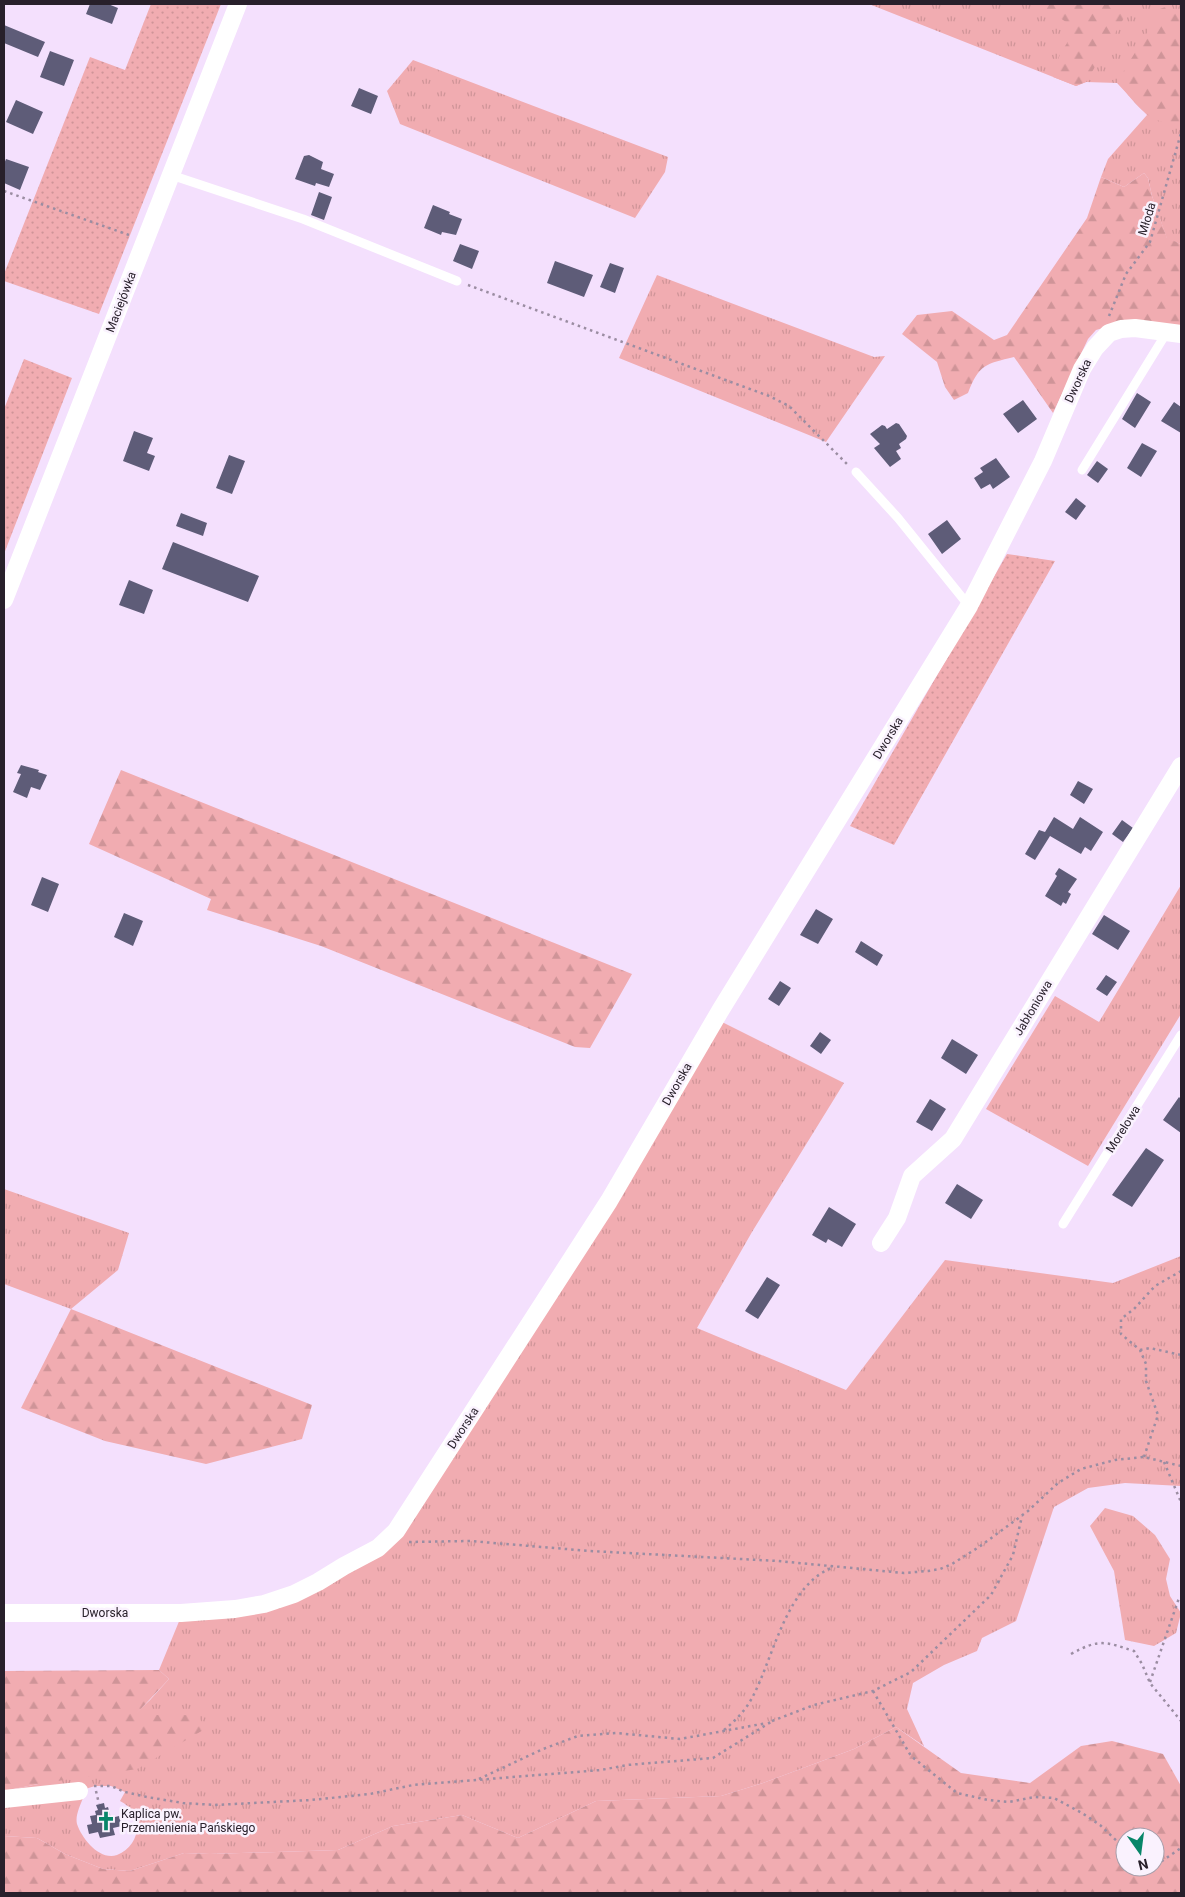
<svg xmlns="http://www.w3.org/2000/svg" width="1185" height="1897" font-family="Roboto,sans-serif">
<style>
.grass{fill:url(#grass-tufts);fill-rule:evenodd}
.forest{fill:url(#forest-firs);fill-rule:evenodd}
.park{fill:url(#park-dots)}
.building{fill:#5e5c78}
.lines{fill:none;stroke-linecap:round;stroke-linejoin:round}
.path{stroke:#9b8da2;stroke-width:2.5;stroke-dasharray:2.5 4;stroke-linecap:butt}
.lane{stroke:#fff;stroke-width:9}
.street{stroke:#fff;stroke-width:18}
.labels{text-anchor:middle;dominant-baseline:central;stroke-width:5;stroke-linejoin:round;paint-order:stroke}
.street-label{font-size:12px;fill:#28202b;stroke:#faf2fe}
.poi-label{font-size:12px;fill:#28202b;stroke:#faf2fe;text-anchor:start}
</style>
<defs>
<pattern id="grass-tufts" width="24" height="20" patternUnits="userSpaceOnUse" patternTransform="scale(1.25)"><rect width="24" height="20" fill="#f1acb1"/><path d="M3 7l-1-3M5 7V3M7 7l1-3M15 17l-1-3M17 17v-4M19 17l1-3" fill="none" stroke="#cf9498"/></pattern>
<pattern id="forest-firs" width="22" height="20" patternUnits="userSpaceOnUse" patternTransform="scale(1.25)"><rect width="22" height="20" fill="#f1acb1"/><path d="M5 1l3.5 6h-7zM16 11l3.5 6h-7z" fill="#cf9498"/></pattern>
<pattern id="park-dots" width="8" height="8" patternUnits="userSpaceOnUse" patternTransform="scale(1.25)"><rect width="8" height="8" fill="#f1acb1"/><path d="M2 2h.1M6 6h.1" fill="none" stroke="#cf9498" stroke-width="1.8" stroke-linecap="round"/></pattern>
</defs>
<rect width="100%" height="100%" fill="#f4e0fd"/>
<path class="grass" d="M869 4H1181V244L1167 239 1152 196 1148 178 1144 173 1124 187 1101 177 1108 159 1147 115 1117 83 1086 82 1076 86Z
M413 60 668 157 665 172 635 218 400 124 387 91Z
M657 275 874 357 885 356 826 442 619 358Z
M1181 885V1014L1088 1166 986 1109 1055 996 1099 1022Z
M720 1021 844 1083 752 1232 697 1328 846 1390 945 1260 1113 1283 1181 1256V1486L1125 1483 1088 1488 1054 1507 1016 1621 982 1638 977 1651 944 1665 913 1683 907 1709 924 1746 896 1727 854 1749 763 1783 721 1796 596 1801 518 1838 462 1815 393 1826 338 1850 210 1854 184 1853 130 1871 103 1869 65 1854 37 1838 4 1836V1791L38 1784 198 1715H134L150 1700 169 1679 159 1670 180 1619 244 1614 398 1539ZM95 1786H111L125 1792 120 1801C144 1813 142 1845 117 1855 100 1861 82 1839 77 1824 75 1816 80 1806 83 1798L79 1791Z
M4 1189 129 1233 118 1270 71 1309 4 1284Z
M1105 1508 1133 1516 1155 1535 1170 1559 1166 1579 1170 1596 1181 1613 1176 1633 1154 1646 1125 1640 1114 1571 1090 1526Z"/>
<path class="forest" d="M1040 4H1122L1127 13 1086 82 1076 86 1053 77 1060 54 1076 29Z
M1171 5 1181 22V123C1149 127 1136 103 1117 82L1150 28 1157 10Z
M1144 173 1148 178 1152 196 1167 238 1181 244V328L1128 321 1096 330 1088 339 1053 413 1014 357C986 364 979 364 968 393L954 400 945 387 937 362 902 334 917 315 952 311 994 340 1007 335 1087 218 1101 177 1124 187Z
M121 770 632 974 590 1048 575 1047 321 946 207 910 211 899 89 844Z
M71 1309 312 1405 302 1439 206 1464 105 1441 21 1408Z
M159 1670 169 1679 135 1715H198L205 1729 137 1769 38 1784 4 1791V1671Z
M896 1727 961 1773 1030 1783 1081 1746 1112 1741 1163 1754 1181 1786V1893H4V1836L37 1838 65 1854 103 1869 130 1871 184 1853 210 1854 338 1850 393 1826 462 1815 518 1838 596 1801 721 1796 763 1783 854 1749ZM1125 1837H1155V1867H1125Z"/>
<path class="park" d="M151 4H221L99 314 4 281V274L90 57 125 70Z
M24 359 72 378 4 554V409Z
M1007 554 1055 561 894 845 850 826Z"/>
<path class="building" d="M90 4H108L118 8 112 24 86 14Z
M4 25 45 42 38 57 4 43Z
M50 51 74 60 64 86 40 77Z
M359 88 378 96 371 114 351 106Z
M16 100 43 112 33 134 6 122Z
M309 155 323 162 321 169 334 174 329 187 316 183 315 186 295 179 304 156Z
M6 159 29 167 20 190 4 183V164Z
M319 192 332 197 324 220 311 215Z
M433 205 450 212 449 214 462 219 456 235 442 232 441 235 424 228Z
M460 244 479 251 472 269 453 261Z
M555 261 593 275 584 297 547 283Z
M610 263 624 268 615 293 600 287Z
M1137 393 1151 402 1135 428 1122 419Z
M1023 400 1037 419 1018 433 1003 414Z
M1174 402 1181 407V433L1161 421Z
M896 423 899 424 907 436 906 439 899 444 901 448 896 451 901 459 890 467 874 448 880 444 870 434 882 425 885 426 887 429Z
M134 431 153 438 147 453 155 456 149 471 123 461Z
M1142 443 1157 451 1141 477 1127 468Z
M229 455 245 461 232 494 216 488Z
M996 458 1010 477 993 489 990 484 981 489 974 478 983 472 980 468Z
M1097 461 1108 469 1098 483 1087 475Z
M1076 498 1086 506 1076 520 1065 512Z
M181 513 207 523 203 536 176 526Z
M947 520 961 539 942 554 928 534Z
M173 542 259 576 248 602 162 569Z
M129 580 153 590 144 614 119 605Z
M21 765 39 770 38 772 47 775 40 790 31 787 27 798 13 792 21 774 17 773Z
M1078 781 1093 789 1084 804 1070 795Z
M1054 817 1073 829 1080 817 1103 832 1091 851 1085 847 1081 854 1050 836 1035 860 1025 854 1039 830 1045 832Z
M1122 820 1133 828 1123 842 1112 834Z
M1059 868 1077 879 1068 892 1071 894 1066 904 1063 902 1061 906 1045 896 1057 876 1055 874Z
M42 877 59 884 48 912 31 905Z
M816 909 833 919 818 944 800 935Z
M124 913 143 921 133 946 114 937Z
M1104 915 1130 931 1118 950 1092 934Z
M861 941 883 955 877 966 855 952Z
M1106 975 1117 982 1107 996 1096 989Z
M780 981 791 988 779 1006 768 999Z
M820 1032 831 1040 821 1054 810 1046Z
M952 1039 978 1055 966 1074 941 1058Z
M1179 1097 1181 1099V1133L1163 1120Z
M930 1099 946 1109 932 1131 916 1122Z
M1146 1148 1164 1160 1132 1207 1112 1195Z
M957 1184 983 1200 971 1219 945 1203Z
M829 1207 856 1224 842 1247 828 1239 826 1243 812 1235Z
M767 1277 780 1285 758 1319 745 1311Z
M104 1803 105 1808 108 1807 111 1818 119 1816 122 1826 113 1828 115 1835 100 1838 98 1832 89 1834 87 1825 92 1824 90 1816 96 1815 95 1811 98 1810 96 1805Z"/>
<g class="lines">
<path class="path" d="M4 191 129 235
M468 285 769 396 789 406 848 465
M1109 316 1126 274 1150 242 1181 133
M1140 1350 1150 1348 1181 1355
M1144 1457 1158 1415 1146 1381V1364L1140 1350 1121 1334V1319L1134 1309 1155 1286 1181 1271
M1164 1462 1181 1502
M409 1542 470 1541 590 1551 778 1561 904 1573 928 1571 940 1569 952 1564 979 1547 1028 1511 1058 1483 1081 1469 1115 1460 1144 1457 1181 1466
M1071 1654C1100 1638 1105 1642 1134 1651L1142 1664 1150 1683 1181 1721
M1150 1682 1179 1598 1181 1597
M873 1691 911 1756 957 1793 988 1800 1009 1802 1035 1797 1054 1798 1082 1813 1100 1825 1119 1843 1125 1852
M772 1721 814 1705 873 1691 911 1672 991 1595 1013 1555 1022 1516
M724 1730C735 1721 745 1711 752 1698 774 1657 786 1584 834 1567
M479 1779 543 1749 578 1736 616 1733 680 1739 767 1723
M94 1786H111L125 1792 147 1797 183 1803 215 1805 311 1800 370 1794 413 1785 601 1770 627 1765 713 1758 774 1720
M96 1791 99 1804
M1155 1862 1162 1861 1181 1848"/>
<path class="lane" d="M171 175 303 219 457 281
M1082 470 1167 332
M856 472 898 518 969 606
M1063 1224 1181 1035"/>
<path class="street" d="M4 600 238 4
M881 1243 897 1218 912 1176 953 1139 1181 766
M4 1613H181L235 1609 264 1604 294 1594 318 1582 344 1566 378 1548 396 1531 609 1201 720 1011 969 606 1043 461 1082 369 1095 348 1109 333 1121 329 1135 328 1181 334
M4 1799 79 1791"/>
</g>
<defs>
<symbol id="church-bare" viewBox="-9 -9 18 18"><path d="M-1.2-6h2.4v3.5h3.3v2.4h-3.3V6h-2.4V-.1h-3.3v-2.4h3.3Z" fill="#088669" stroke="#faf2fe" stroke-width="2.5" paint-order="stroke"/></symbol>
</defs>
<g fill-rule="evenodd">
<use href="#church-bare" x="92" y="1807" width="28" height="28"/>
</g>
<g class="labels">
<g class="street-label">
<text transform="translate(1147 219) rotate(-73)">Młoda</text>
<text transform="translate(121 302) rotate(-69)">Maciejówka</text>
<text transform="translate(1078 381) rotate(-65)">Dworska</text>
<text transform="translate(888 738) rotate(-59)">Dworska</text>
<text transform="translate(1033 1008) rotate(-59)">Jabłoniowa</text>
<text transform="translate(677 1084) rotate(-60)">Dworska</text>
<text transform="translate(1123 1129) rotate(-58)">Morelowa</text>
<text transform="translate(463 1428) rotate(-57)">Dworska</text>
<text x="105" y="1613">Dworska</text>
</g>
<g class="poi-label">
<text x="121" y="1814">Kaplica pw.<tspan x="121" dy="14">Przemienienia Pańskiego</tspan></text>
</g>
</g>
<rect width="1185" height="1897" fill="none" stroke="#28202b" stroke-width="10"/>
<g transform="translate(1140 1852) rotate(166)"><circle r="24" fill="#faf2fe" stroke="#a69eaa"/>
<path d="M0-4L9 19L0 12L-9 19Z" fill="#088669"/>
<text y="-8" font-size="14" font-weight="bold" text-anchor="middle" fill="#28202b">N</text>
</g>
</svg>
